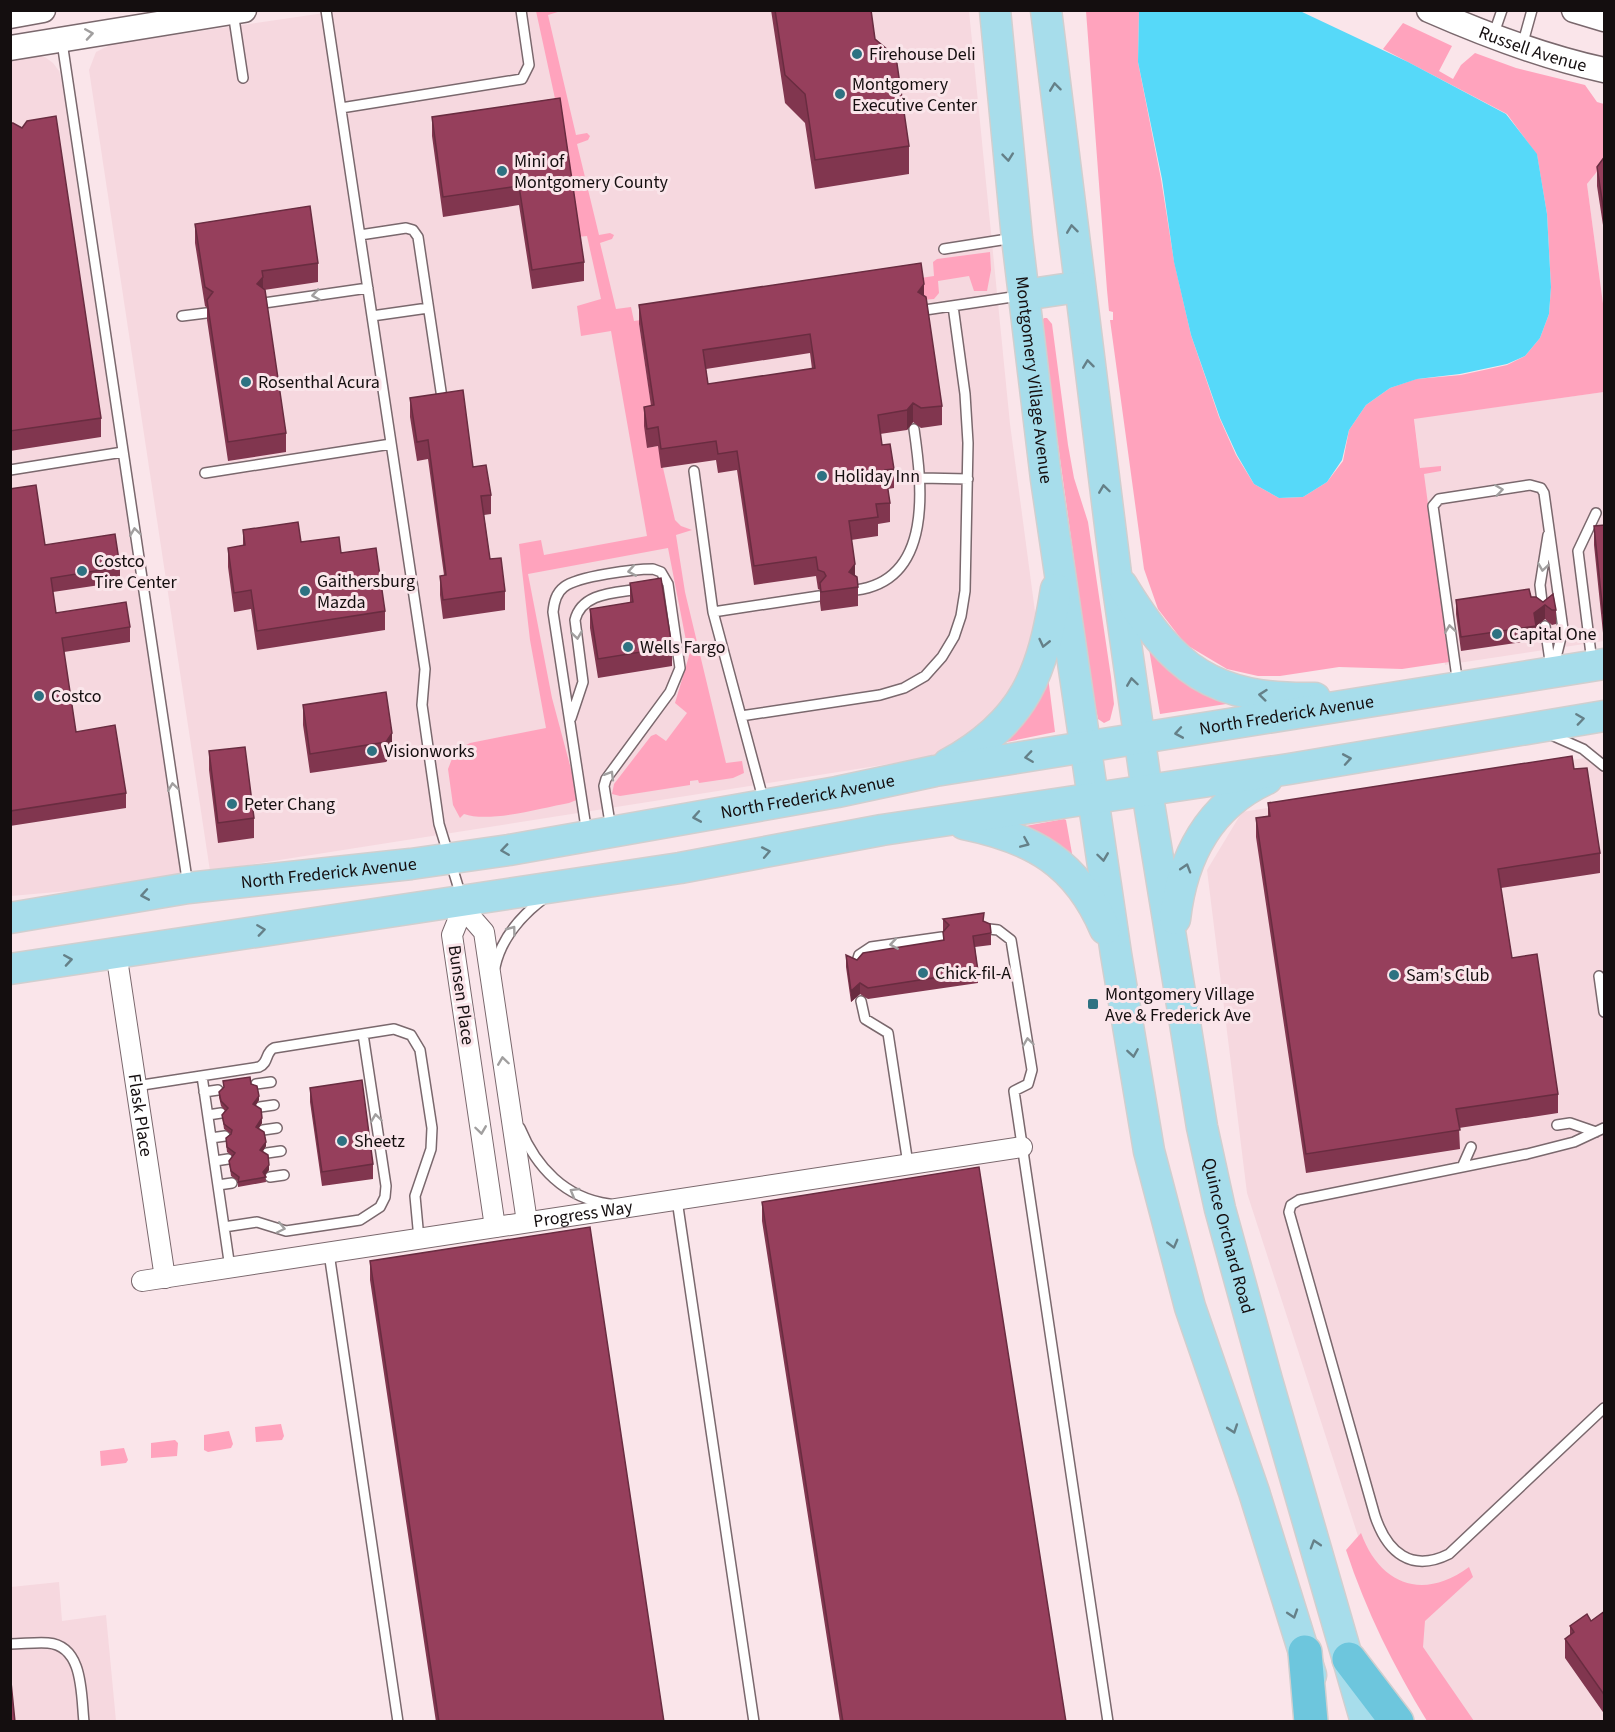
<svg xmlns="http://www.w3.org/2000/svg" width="1615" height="1732" font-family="'Source Sans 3',sans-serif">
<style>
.built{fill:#f6d8df}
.green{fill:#ffa3bd}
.water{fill:#56d9f9}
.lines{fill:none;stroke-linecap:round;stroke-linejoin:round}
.service-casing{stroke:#7a686d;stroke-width:12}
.minor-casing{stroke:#7a686d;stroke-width:22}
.tertiary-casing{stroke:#7a686d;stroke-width:27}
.primary-casing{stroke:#d0cfcf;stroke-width:33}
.motorway-casing{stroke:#d0cfcf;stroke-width:36}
.service{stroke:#fff;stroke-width:9}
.minor{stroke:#fff;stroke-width:20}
.tertiary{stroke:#fff;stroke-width:24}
.primary{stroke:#a7ddeb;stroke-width:30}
.motorway{stroke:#6dc6dd;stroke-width:33}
.wall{fill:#81364f;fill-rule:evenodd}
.shaded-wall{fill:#692c40}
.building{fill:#963f5c;stroke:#692c40;stroke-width:1.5;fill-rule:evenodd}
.oneway{stroke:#a19f9f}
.oneway2{stroke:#658088}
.poi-dot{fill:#2e7282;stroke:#fae5ea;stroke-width:2}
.labels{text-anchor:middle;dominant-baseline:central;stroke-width:6;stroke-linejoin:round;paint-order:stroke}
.street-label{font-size:18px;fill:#140e0f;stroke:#fae5ea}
.poi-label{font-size:18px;fill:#140e0f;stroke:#fae5ea;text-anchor:start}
</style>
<rect width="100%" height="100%" fill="#fae5ea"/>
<path class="built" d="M338 11H969L1010 424 1036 619 1035 644 1016 694 946 755 210 871 89 70 96 52 112 44Z
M34 55 45 57 53 63 59 71 63 86 181 877 114 887 11 896 10 59Z
M1604 163V311L1587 184Z
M1604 392V641L1445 665 1414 418Z
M1604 755V1721H1457L1370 1573 1247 1193 1207 870 1242 812Z
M59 1582 62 1621 106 1615 116 1721 11 1722V1587Z"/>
<path class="green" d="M536 11H561L548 15 576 135 587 133 590 136 588 140 577 144 599 235 610 233 614 235 612 239 600 243 616 309 631 307 634 321 934 276 933 262 937 259 990 252 991 270 987 291H974L969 276 938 281 939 293 934 299 639 324 654 425 647 448 658 446 675 520 681 526 692 530 676 535 685 592 726 763 742 761 744 773 733 778 699 783 698 780 690 781V785L620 796 612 794 614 784 651 736 656 734 666 741 687 713 675 703 689 656 668 548 528 574 552 698 579 799 569 803C542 808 489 823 464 814L460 818 453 805 448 769 455 751 470 743 546 728 530 640 519 544 541 540 544 555 647 536 611 331 581 336 577 306 601 299 587 236 577 237 559 117Z
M1086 11H1139L1138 62 1161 179 1174 261 1191 335 1219 417 1236 455 1254 484 1279 498 1303 497 1327 482 1343 461 1349 430 1366 405 1390 388 1416 379 1461 375 1507 365 1525 356 1540 338 1549 314 1551 287 1547 214 1537 155 1507 114 1383 49 1403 23 1452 46 1439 71 1453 79 1461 65 1475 53 1516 68 1585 85 1597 102 1604 104V163L1587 184 1604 311V392L1414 419 1420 468 1441 466V471L1424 474 1449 662 1402 669 1339 667 1280 676H1258L1227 669 1185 644 1158 609 1144 569 1110 320H1113V312L1109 311 1107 290Z
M1044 318H1047L1052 324 1068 445 1074 478 1088 522 1111 677 1114 704 1110 720 1104 723 1098 719 1092 689 1041 322Z
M1148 643 1233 703 1160 714Z
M1047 669 1055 732 997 744Z
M1066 820 1073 859 1020 827 1064 819Z
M281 1424 284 1436 282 1440 256 1442 255 1427Z
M229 1431 233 1444 231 1448 208 1452 204 1450V1435Z
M175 1440 178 1443 177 1456 151 1458V1443Z
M124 1448 128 1460 126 1463 101 1466 100 1451Z
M1361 1533C1380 1585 1423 1601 1469 1567L1473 1577 1425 1621 1423 1647 1474 1721H1427C1394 1667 1366 1611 1346 1550Z"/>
<path class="water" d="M1139 11H1300L1408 62 1506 114 1537 154 1547 214 1551 287 1549 314 1540 338 1525 356 1507 364 1460 374 1417 379 1390 388 1366 405 1349 430 1342 460 1327 482 1303 497 1279 498 1254 484 1237 455 1220 418 1191 335 1174 262 1162 179 1138 62Z"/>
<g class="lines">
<defs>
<path id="service" d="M326 10 425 669 422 705 439 824 461 896
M233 12 243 78
M1493 36 1502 10
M62 42 188 886
M1522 46 1532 10
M341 108 522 79 529 65 521 10
M360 235 406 228 413 230 418 237 442 398
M944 249 1014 238
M264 303 368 288
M925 310 1019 296
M182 316 206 313
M372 316 428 308
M10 470 123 452
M694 471 713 612 764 802
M205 473 391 444
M921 478 968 479
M856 590C934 580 922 484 914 429
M1543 610 1540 585 1548 535
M713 612 819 596
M1545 626 1551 668
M1592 662 1578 551 1596 513
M1458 685 1433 506 1439 499 1530 485 1541 488 1544 493 1563 629 1554 666
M741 716 880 695 904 688 925 676 942 657 954 637 961 616 965 591 968 443 965 394 953 306
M571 718 583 682 575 620C582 592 616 593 639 589
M1549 734 1583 749 1604 766
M587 834 553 612C554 602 556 593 564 587 578 576 635 569 653 569L661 572 668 584 680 668 670 692 606 779 604 786 611 829
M989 929 998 930 1011 940 1032 1070 1028 1084 1014 1091 1108 1722
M856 965 859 955 871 947 942 937
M495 967C501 939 521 916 543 899
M1599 976 1604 1012
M861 1001 865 1019 888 1033 908 1164
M202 1076 230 1268
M256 1084 271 1082
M136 1086 259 1067C269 1063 265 1052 274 1048L394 1029 411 1035 420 1050 432 1128 431 1149 415 1196 419 1239
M204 1092 218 1090
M260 1107 274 1105
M208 1115 221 1113
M1557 1125 1570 1123 1596 1132
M520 1128C536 1167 565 1198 609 1204
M1604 1128 1574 1142 1527 1154 1299 1200 1291 1205 1289 1212 1375 1516C1387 1552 1411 1573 1449 1554L1604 1408
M263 1130 277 1128
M211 1138 225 1136
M267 1153 281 1151
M215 1161 228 1159
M1463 1165 1471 1147
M270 1177 284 1175
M218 1185 232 1183
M677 1200 754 1722
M224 1227 257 1222 286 1231 360 1220 380 1207 385 1197 386 1186 363 1034
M329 1253 398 1722
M10 1644C23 1644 36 1642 48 1643 84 1646 81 1695 84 1722"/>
<g id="minor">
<path id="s1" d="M116 952 165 1278"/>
<path d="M495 1227 452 935 463 908 484 932 527 1222"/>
<path id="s2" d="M142 1281 1022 1147"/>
</g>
<g id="tertiary">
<path id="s3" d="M1429 10C1486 35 1544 57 1604 70"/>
<path d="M1574 10 1604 19"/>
<path d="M10 16 43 10"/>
<path d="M10 48 244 10"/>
</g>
<g id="primary">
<path id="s4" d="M995 10 1017 238 1046 479 1116 954 1149 1151 1190 1307 1254 1492 1311 1675"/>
<path id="s5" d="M1046 10 1116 574 1147 791 1202 1127 1220 1209 1267 1380 1366 1722"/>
<path d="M1024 295 1078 287"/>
<path d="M1122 585C1174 670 1212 700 1315 698"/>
<path d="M948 764C1025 722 1043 673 1056 589"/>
<path d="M964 824C1033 838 1077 863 1105 929"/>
<path id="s6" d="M10 918 188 888 411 864 509 850 837 792 935 771 1604 664"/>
<path d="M1175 919C1182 858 1209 805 1267 779"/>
<path d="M10 969 680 868 882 830 1289 769 1604 716"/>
</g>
<path id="motorway" d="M1305 1652 1311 1722
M1349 1659 1397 1722"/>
</defs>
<use href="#service" class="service-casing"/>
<use href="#minor" class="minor-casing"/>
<use href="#tertiary" class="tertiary-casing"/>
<use href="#primary" class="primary-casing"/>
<use href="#motorway" class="motorway-casing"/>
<use href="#service" class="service"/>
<use href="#minor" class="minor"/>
<use href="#tertiary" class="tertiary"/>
<use href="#primary" class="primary"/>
<use href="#motorway" class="motorway"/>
</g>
<path class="wall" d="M771 10H871L875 39 909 146V174L815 189 805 123 785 103Z
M560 98 584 262V281L532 289 519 205 443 217 432 136V117Z
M10 123 101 418V437L10 451Z
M1605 156V238L1597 186V167Z
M195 224 318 263V282L264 290 286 433V452L228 461 207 320V308L205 306 195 243Z
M924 296 942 406V425L921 428 913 422 907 430 880 434 882 445 894 469V488L888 489 890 503V522L878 524V536L851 540 855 576 858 587V606L821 611 820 603V590L818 589 816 576 754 585 737 470 718 473 716 460 661 468 658 446 647 448 644 426V407L651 406 639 324V305ZM810 353 812 369 708 384 706 369Z
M410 398 473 467 491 495V514L484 515 490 559 505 591V610L443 619 440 595V576L444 575 428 459 417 461 410 417Z
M10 489 45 545 120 567V582L53 592 56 613 130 627V642L64 652 76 732 126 793V808L10 826Z
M1605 525V633H1603L1594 545V526Z
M243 530 301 542 341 553 385 611V630L257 650 251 609 234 612 228 567V548L243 546Z
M630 583 672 647V666L598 678 590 628V609L630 603Z
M1531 597 1543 602 1556 610V624L1552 625 1545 619 1536 626V640L1461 651 1456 614V600Z
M303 705 392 733V752L386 762 310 773 303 725Z
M209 751 254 818V838L218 843 209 770Z
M1574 769 1600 853V873L1501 888 1512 958 1558 1094V1113L1459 1128 1460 1149 1306 1173 1256 837V818L1268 816V803Z
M943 919 984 921 991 933V945L975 947 978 971V983L868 999 860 994 851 1002 846 967V955L857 960 943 941Z
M223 1081 251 1084 259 1100 256 1105 262 1123 259 1128 266 1146 263 1151 269 1170 265 1175 266 1182 238 1187V1181L231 1176 229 1161 232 1156 227 1152 226 1143V1138L231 1134 224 1129 222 1115 225 1111 221 1106 219 1097V1092L224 1088Z
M310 1088 373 1164V1179L322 1186 310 1102Z
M762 1202 1066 1722H840L762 1221Z
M370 1261 664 1722H436L370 1280Z
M1605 1611V1715L1565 1658V1639L1570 1635V1626L1591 1621Z"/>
<path class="shaded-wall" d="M263 277V296L257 284Z
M924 284V303L918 292Z
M913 403V422L907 430V410Z
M855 564V583L849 572Z
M1545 605V619L1536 626 1534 613Z
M392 733V752L386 762V742Z
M860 983V994L851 1002V991Z
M259 1096V1100L253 1109V1104Z
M262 1118V1123L256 1132V1127Z
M266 1142V1146L260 1155V1150Z
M269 1165V1170L263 1177V1172Z"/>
<path class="building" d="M775 10H871L875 39 896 57 909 146 815 160 805 94 785 75Z
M560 98 584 262 532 270 519 186 443 197 432 117Z
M56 116 101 418 10 431V123H13L22 128 27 121Z
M1605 156V219L1597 167Z
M310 206 318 263 262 271 263 277 257 284 265 290 286 433 228 442 207 300 213 292 205 287 195 224Z
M921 263 924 284 918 292 926 297 942 406 921 408 913 403 907 410 878 415 882 445 890 444 894 469 885 470 890 503 876 504 878 517 849 521 855 564 849 572 857 577 858 587 821 592 820 583 826 576 824 572 818 570 816 557 754 566 737 451 718 454 716 441 661 449 658 427 647 429 644 407 654 405 639 305ZM810 334 815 368 708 384 703 350Z
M463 390 473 467 486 465 491 495 481 496 490 559 501 558 505 591 443 600 440 576 446 575 428 440 417 442 410 398Z
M36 485 45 545 115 534 120 567 51 578 56 613 126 602 130 627 62 638 76 732 115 725 126 793 10 811V489Z
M298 522 301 542 339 537 341 553 376 548 385 611 257 631 251 590 234 593 228 548 245 545 243 530Z
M1605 525V613H1603L1594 526Z
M661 578 672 647 598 659 590 609 633 602 630 583Z
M1529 589 1531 597H1536L1543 602 1553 594 1556 610H1552L1545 605 1534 613 1536 626 1461 637 1456 600Z
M386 692 392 733 386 742 310 754 303 705Z
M245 747 254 818 218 823 209 751Z
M1572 756 1574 769 1587 768 1600 853 1498 869 1512 958 1537 954 1558 1094 1456 1109 1460 1130 1306 1154 1256 818 1270 816 1268 803Z
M984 913 983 921 990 924 991 933 973 936 978 971 868 988 860 983 851 991 846 955 857 960 863 953 944 940 943 932 949 925 943 919Z
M250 1077 251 1084 257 1086 259 1096 253 1104 261 1109 262 1118 256 1127 264 1132 266 1142 260 1150 268 1155 269 1165 263 1172 266 1177 238 1182 239 1177 231 1171 229 1161 235 1153 227 1147 226 1138 231 1134 232 1130 224 1124 222 1115 228 1108 221 1101 219 1092 224 1087 223 1081Z
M362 1080 373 1164 322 1172 310 1088Z
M979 1167 1066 1722H843L762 1202Z
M590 1227 664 1722H439L370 1261Z
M1605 1611V1696L1565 1639 1574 1632 1570 1626 1587 1614 1591 1621Z
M10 1672 15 1722H10Z"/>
<defs><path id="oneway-chevron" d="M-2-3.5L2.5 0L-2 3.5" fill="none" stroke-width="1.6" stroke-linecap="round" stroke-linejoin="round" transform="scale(1.5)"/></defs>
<g class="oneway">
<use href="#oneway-chevron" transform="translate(89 34) rotate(-9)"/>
<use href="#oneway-chevron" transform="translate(316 295) rotate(171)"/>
<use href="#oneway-chevron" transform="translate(1499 490) rotate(-8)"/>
<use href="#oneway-chevron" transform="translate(135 532) rotate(-98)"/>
<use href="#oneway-chevron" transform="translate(1543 567) rotate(99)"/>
<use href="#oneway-chevron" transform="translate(632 571) rotate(170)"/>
<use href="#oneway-chevron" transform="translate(1450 629) rotate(-98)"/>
<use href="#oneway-chevron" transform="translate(577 635) rotate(82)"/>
<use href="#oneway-chevron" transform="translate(610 775) rotate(-59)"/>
<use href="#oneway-chevron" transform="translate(173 787) rotate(-98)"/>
<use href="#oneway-chevron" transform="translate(512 930) rotate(-53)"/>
<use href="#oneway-chevron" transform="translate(894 944) rotate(171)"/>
<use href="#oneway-chevron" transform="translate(1028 1042) rotate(-98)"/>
<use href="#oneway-chevron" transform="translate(503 1061) rotate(-98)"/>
<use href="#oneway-chevron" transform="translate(376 1118) rotate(-98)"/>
<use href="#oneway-chevron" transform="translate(481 1130) rotate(82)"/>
<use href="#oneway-chevron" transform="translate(574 1192) rotate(-150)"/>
<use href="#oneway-chevron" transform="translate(281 1228) rotate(12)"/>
</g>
<g class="oneway2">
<use href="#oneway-chevron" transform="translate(1055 87) rotate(-97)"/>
<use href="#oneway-chevron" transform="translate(1008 157) rotate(84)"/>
<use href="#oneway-chevron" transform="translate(1072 229) rotate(-97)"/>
<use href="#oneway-chevron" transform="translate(1088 364) rotate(-97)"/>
<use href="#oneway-chevron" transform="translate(1104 489) rotate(-98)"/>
<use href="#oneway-chevron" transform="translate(1044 643) rotate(103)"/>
<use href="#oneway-chevron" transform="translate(1132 682) rotate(-98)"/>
<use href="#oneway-chevron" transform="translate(1263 695) rotate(-174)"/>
<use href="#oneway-chevron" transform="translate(1580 719) rotate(-8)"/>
<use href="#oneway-chevron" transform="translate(1179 733) rotate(170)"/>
<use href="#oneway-chevron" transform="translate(1029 757) rotate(172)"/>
<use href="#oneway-chevron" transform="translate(1347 759) rotate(-10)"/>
<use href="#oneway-chevron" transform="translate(697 817) rotate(170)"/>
<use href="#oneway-chevron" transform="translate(1025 843) rotate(23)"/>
<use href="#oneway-chevron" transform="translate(505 850) rotate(172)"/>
<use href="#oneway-chevron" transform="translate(766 852) rotate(-11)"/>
<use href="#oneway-chevron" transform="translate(1103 857) rotate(82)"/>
<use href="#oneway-chevron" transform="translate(1186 868) rotate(-73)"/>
<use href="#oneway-chevron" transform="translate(145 895) rotate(170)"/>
<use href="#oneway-chevron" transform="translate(261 930) rotate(-8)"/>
<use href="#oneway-chevron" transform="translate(68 960) rotate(-9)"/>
<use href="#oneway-chevron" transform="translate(1133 1053) rotate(81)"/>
<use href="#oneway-chevron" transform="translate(1173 1244) rotate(75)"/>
<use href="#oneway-chevron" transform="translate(1233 1429) rotate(71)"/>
<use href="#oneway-chevron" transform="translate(1315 1544) rotate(-107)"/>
<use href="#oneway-chevron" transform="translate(1293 1614) rotate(72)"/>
</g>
<g class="poi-dot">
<circle cx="857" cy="54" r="6"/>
<circle cx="840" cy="94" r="6"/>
<circle cx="502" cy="171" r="6"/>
<circle cx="246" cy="382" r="6"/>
<circle cx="822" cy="476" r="6"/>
<circle cx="82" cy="571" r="6"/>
<circle cx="305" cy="591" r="6"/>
<circle cx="1497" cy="634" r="6"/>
<circle cx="628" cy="647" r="6"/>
<circle cx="39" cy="696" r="6"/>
<circle cx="372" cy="751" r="6"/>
<circle cx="232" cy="804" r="6"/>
<circle cx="923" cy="973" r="6"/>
<circle cx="1394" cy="975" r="6"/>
<rect x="1087" y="998" width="12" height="12" rx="3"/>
<circle cx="342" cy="1141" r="6"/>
</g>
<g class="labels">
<g class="street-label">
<text stroke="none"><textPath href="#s3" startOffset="111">Russell Avenue</textPath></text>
<text stroke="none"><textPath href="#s4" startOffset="372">Montgomery Village Avenue</textPath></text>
<text stroke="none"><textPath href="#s6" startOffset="1293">North Frederick Avenue</textPath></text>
<text stroke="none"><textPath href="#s6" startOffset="807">North Frederick Avenue</textPath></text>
<text stroke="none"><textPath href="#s6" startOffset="322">North Frederick Avenue</textPath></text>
<text transform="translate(461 995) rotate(82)">Bunsen Place</text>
<text stroke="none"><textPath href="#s1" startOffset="165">Flask Place</textPath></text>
<text stroke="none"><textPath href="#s2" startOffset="446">Progress Way</textPath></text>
<text stroke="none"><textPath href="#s5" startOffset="1240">Quince Orchard Road</textPath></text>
</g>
<g class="poi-label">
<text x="869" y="54">Firehouse Deli</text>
<text x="852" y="84">Montgomery<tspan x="852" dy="21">Executive Center</tspan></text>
<text x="514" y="161">Mini of<tspan x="514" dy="21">Montgomery County</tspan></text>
<text x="258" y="382">Rosenthal Acura</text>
<text x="834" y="476">Holiday Inn</text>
<text x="94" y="561">Costco<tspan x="94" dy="21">Tire Center</tspan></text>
<text x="317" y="581">Gaithersburg<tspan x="317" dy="21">Mazda</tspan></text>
<text x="1509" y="634">Capital One</text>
<text x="640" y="647">Wells Fargo</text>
<text x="51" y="696">Costco</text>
<text x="384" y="751">Visionworks</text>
<text x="244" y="804">Peter Chang</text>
<text x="935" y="973">Chick-fil-A</text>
<text x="1406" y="975">Sam's Club</text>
<text x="1105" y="994">Montgomery Village<tspan x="1105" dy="21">Ave &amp; Frederick Ave</tspan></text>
<text x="354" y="1141">Sheetz</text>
</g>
</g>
<rect width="1615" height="1732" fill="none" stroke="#140e0f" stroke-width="24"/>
</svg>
